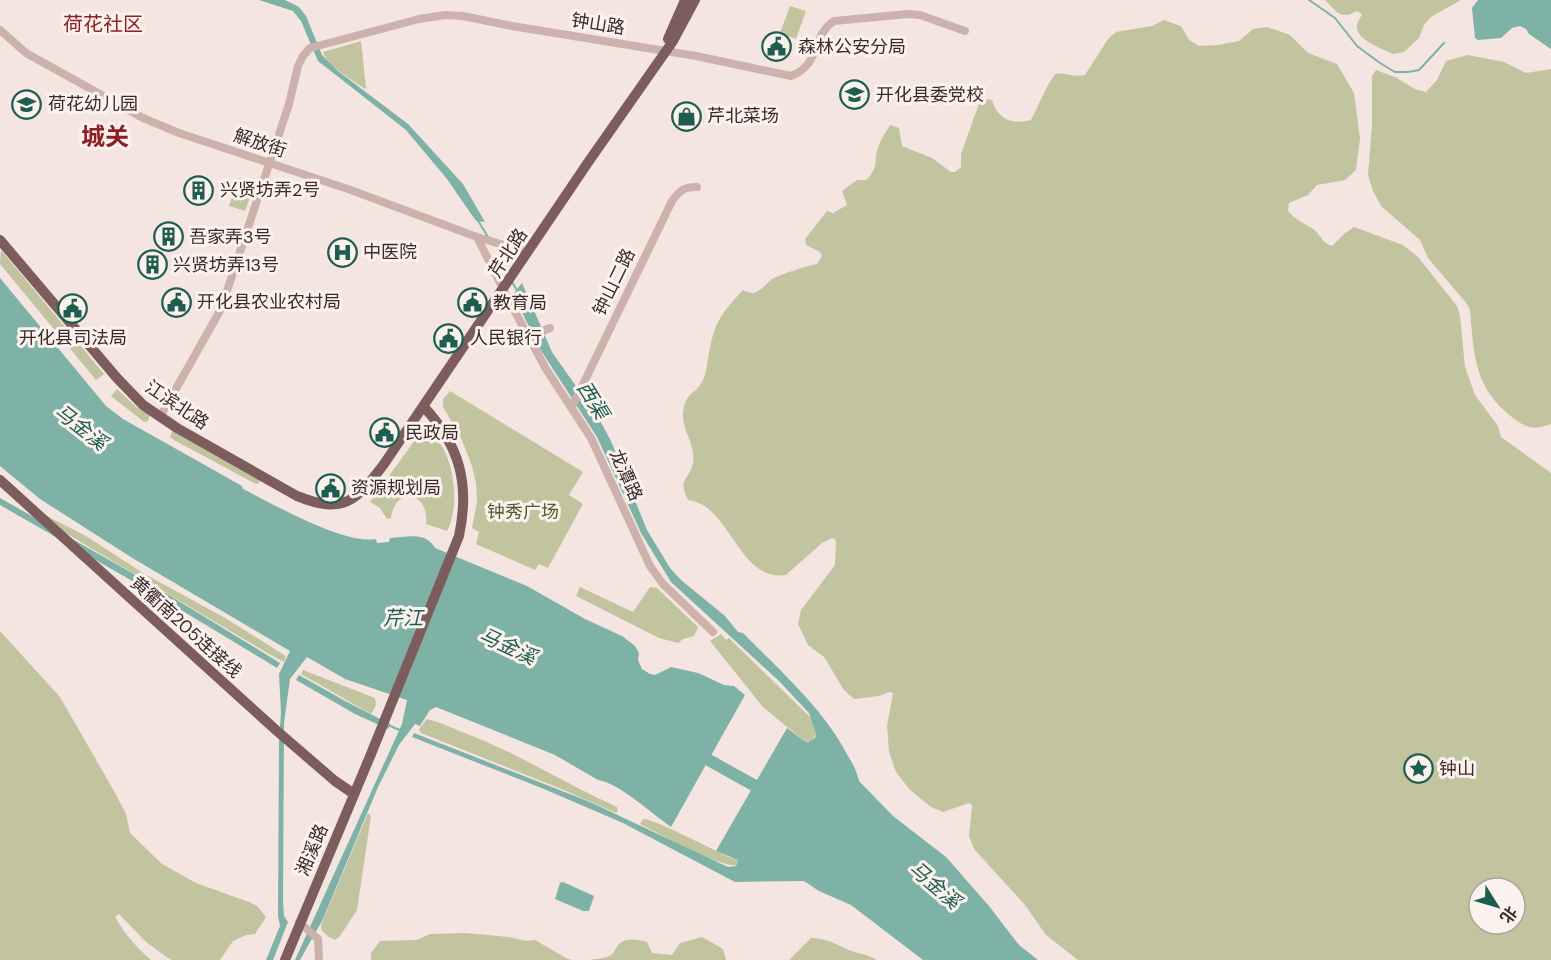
<svg xmlns="http://www.w3.org/2000/svg" width="1551" height="960" font-family="'DM Sans','Noto Sans SC',sans-serif">
<style>
.green{fill:#c2c49f;fill-rule:evenodd}
.water{fill:#7eb2a6}
.lines{fill:none;stroke-linecap:round;stroke-linejoin:round}
.stream{stroke:#7eb2a6;stroke-width:2}
.river{stroke:#7eb2a6;stroke-width:12}
.minor{stroke:#cdb1ab;stroke-width:8}
.major{stroke:#7d5d5b;stroke-width:10}
.labels{text-anchor:middle;dominant-baseline:central;stroke-width:6;stroke-linejoin:round;paint-order:stroke}
.street-label{font-size:18px;fill:#3a2b2a;stroke:#fbf1ed}
.poi-label{font-size:18px;fill:#3a2b2a;stroke:#fbf1ed;text-anchor:start}
.park-label{font-size:18px;fill:#565a2d;stroke:#fbf1ed}
.neighbourhood-label{font-size:20px;fill:#8c2025;stroke:#fbf1ed}
.water-label{font-size:20px;font-style:italic;fill:#1e5e50;stroke:#fbf1ed}
.district-label{font-size:24px;font-weight:bold;fill:#8c2025;stroke:#fbf1ed}
</style>
<rect width="100%" height="100%" fill="#f4e5e0"/>
<path class="green" d="M1325 0H1461L1431 17 1424 25 1419 38 1404 52 1393 54C1383 49 1359 41 1357 29 1356 23 1360 19 1362 14L1357 11C1340 21 1337 11 1325 0Z
M790 6 806 11 796 39 780 33Z
M1164 20 1181 26 1189 40 1199 46 1218 45 1239 41 1253 29 1267 27 1290 35 1308 53 1337 64 1354 93 1360 138 1356 170 1345 180 1317 185 1308 195 1289 203 1288 211C1295 220 1304 223 1313 229 1321 235 1322 243 1332 246L1344 234 1354 227 1403 245 1418 257 1457 306 1460 316 1465 367 1475 395 1498 426 1501 437 1551 473V960H1078L1046 935 1025 905 974 849 969 836 972 805 969 803 943 812 931 807 910 790 896 772 889 752 887 726 893 693 890 692 879 696 854 699 844 690 824 657 808 645 798 624 801 610 835 565 836 540 832 538 822 543 786 575C738 582 731 505 688 500 677 476 689 482 693 463 696 445 682 430 683 414 685 391 696 395 703 380 707 373 707 361 709 353 715 321 721 314 743 290 746 291 749 293 753 293 760 292 767 283 772 279 781 274 807 266 817 264L822 256 820 252 806 245 805 239 827 211 833 213 847 205 842 191 857 180H866C880 167 873 161 878 148 880 140 886 132 890 125L899 128 902 146 932 158 951 172H955L961 167V154L981 98 992 100C997 119 1012 125 1031 120 1039 105 1045 88 1055 74 1065 72 1075 78 1085 75L1108 39 1116 32 1152 26ZM1479 888H1515V924H1479Z
M361 41 366 88 365 89C352 79 329 68 323 52Z
M1468 55 1504 62 1526 73 1551 69V424C1535 430 1527 429 1513 418 1474 388 1474 355 1470 310L1467 304 1428 258 1420 240 1381 206 1373 191 1368 175 1372 125V76L1376 70 1395 77 1415 89 1426 92 1437 80 1446 61Z
M239 178 255 183 245 211 229 206Z
M1 250 104 374 96 380 0 264Z
M117 389 136 407 150 415 148 421 144 422 111 396Z
M450 391 583 472 569 495 583 504 548 568 539 564 535 570 476 544 479 532 472 528 477 501 476 483 472 466 462 440 443 407V399Z
M423 429C454 441 462 505 447 531L426 524C430 492 395 485 391 518L387 519 380 508 370 502Z
M173 430 260 478 259 483 256 484 174 440 170 437Z
M47 516 86 536 143 573 225 618 286 656 284 662 269 654 64 532Z
M580 587 633 612 650 587 657 588 698 627 694 636 683 639 678 643 659 638 576 596Z
M0 631 60 697 114 791 126 814 130 833 162 864 196 883 249 902 257 906 266 917 255 934 246 935 233 941 220 960H172L168 958 146 942 119 914 115 917C125 934 136 947 151 960H0Z
M721 634 726 640 729 638 811 718 816 734 812 741H804L763 707 710 641Z
M303 670 375 698 376 705 371 714 301 674Z
M427 719C439 722 450 727 462 732 516 752 564 783 617 807L618 811 616 813 559 788 421 733 419 729Z
M368 813 371 816 357 910 340 936 335 940 329 937 322 931 321 925Z
M643 819C653 818 715 851 729 857L738 860 736 865C720 868 658 833 640 824Z
M466 933 509 937 526 941 535 940 566 958 572 960H371V953L380 941 417 940 430 934Z
M702 937 723 949 726 960H588C595 959 605 959 611 955 615 952 616 947 619 944 627 937 639 940 647 942L652 953 672 955 680 943Z
M811 938C826 938 835 944 849 950 858 954 868 954 877 960H789Z"/>
<path class="water" d="M259 0H285L299 7 306 16 322 55 338 71 408 124 463 184 485 222 476 221 447 179 406 130 318 61 301 21 293 11Z
M1478 0H1551V49L1529 34 1526 29 1520 26 1512 28 1501 38 1478 40 1475 38 1472 8Z
M0 278 106 406 123 419 242 486 243 489C273 504 344 545 376 539L377 543 389 542 390 538C406 537 426 531 435 548L527 586 585 619 622 636 635 646 639 653 638 660 642 669 650 674 655 675 671 667 698 673 724 685 734 686 745 695 671 827C654 815 617 782 598 780L555 755 436 707 430 710 420 726 415 724 399 745 378 787 323 919 300 960H295L402 724 407 700 345 679 307 657 290 679 284 723 283 900 284 916 288 922 273 960H266L280 926 278 916 279 742 281 712 279 674 290 651 134 559 40 499 0 466Z
M522 283 552 352 599 419 611 441 647 530 670 568 681 580 725 616 738 632 743 633C781 672 823 708 848 756 853 764 857 772 859 781L893 816 946 857 989 906 1019 945 1038 960H923L851 905 819 891 804 881 735 882 623 823 544 789 412 737 414 733 590 802 728 867 736 866 738 860 716 851 787 728 804 741 808 742 815 738 816 734 809 713 779 681 671 582 641 533 597 437 540 349 513 294Z
M0 498 141 578 280 663 277 668 148 590 0 505Z
M299 675 347 702 390 724 388 729 355 714 296 680Z
M563 882 594 896 589 911H583L555 899 560 883Z"/>
<g class="lines">
<path class="stream" d="M1309 0 1335 18 1357 46 1380 63 1395 72H1408L1419 70 1444 43
M477 219 488 237
M501 260 508 274
M512 282 518 292
M388 725 402 731"/>
<path class="river" d="M696 753 768 793"/>
<path class="minor" d="M0 30 26 53 143 118 179 133 348 189 477 237 527 252
M477 237 507 297 546 369 591 438 650 566 663 584 713 632
M529 337 550 328
M572 407 672 201C680 190 684 187 697 187
M160 417 221 309 289 104 298 66 303 56 310 48 419 19 445 15 463 16 512 26 696 56 791 76C821 65 811 36 834 21L908 14 920 15 965 31
M299 922 318 939 319 960"/>
<path class="major" d="M668 39 685 0
M0 240 117 378 143 405 177 428 297 496C344 515 356 501 384 464L589 161 673 41 695 0
M0 480 277 731 335 781 354 794
M285 960 371 754 459 536C470 484 460 446 424 407"/>
</g>
<defs>
<symbol id="civic-ring" viewBox="-11 -11 22 22"><circle r="9.5" fill="#fbf1ed" stroke="#1e5e50" stroke-width="1.5"/><path d="M-.6-6.5H3V-4.5H.6V-3L4-1V1h2V6H-6V1h2V-1L-.6-3ZM-1.2 2.5V6h2.4V2.5Z" fill="#1e5e50"/></symbol>
<symbol id="school-ring" viewBox="-11 -11 22 22"><circle r="9.5" fill="#fbf1ed" stroke="#1e5e50" stroke-width="1.5"/><path d="M0-5L7-2L0 1L-7-2ZM-4 1L0 2.5L4 1V4Q0 6-4 4Z" fill="#1e5e50"/></symbol>
<symbol id="shop-ring" viewBox="-11 -11 22 22"><circle r="9.5" fill="#fbf1ed" stroke="#1e5e50" stroke-width="1.5"/><path d="M-5-2.5h2.3a2.7 3.5 0 0 1 5.4 0H5L5.5 6h-11ZM-1.5-2.5h3a1.5 2.3 0 0 0-3 0Z" fill="#1e5e50"/></symbol>
<symbol id="building-ring" viewBox="-11 -11 22 22"><circle r="9.5" fill="#fbf1ed" stroke="#1e5e50" stroke-width="1.5"/><path d="M-4-6H4V6H1V3H-1V6H-4ZM-2.5-4.3h1.7v1.8h-1.7ZM.8-4.3h1.7v1.8H.8ZM-2.5-1h1.7V.8h-1.7ZM.8-1h1.7V.8H.8Z" fill="#1e5e50"/></symbol>
<symbol id="hospital-ring" viewBox="-11 -11 22 22"><circle r="9.5" fill="#fbf1ed" stroke="#1e5e50" stroke-width="1.5"/><path d="M-5-5h3v3.5h4V-5h3V5h-3V1.5h-4V5h-3Z" fill="#1e5e50"/></symbol>
<symbol id="sight-ring" viewBox="-11 -11 22 22"><circle r="9.5" fill="#fbf1ed" stroke="#1e5e50" stroke-width="1.5"/><path d="M0-6L1.8-2.2L6-1.7L2.9 1.2L3.7 5.4L0 3.3L-3.7 5.4L-2.9 1.2L-6-1.7L-1.8-2.2Z" fill="#1e5e50"/></symbol>
</defs>
<g fill-rule="evenodd">
<use href="#civic-ring" x="760" y="30" width="33" height="33"/>
<use href="#school-ring" x="838" y="78" width="33" height="33"/>
<use href="#school-ring" x="10" y="88" width="33" height="33"/>
<use href="#shop-ring" x="670" y="100" width="33" height="33"/>
<use href="#building-ring" x="182" y="174" width="33" height="33"/>
<use href="#building-ring" x="152" y="220" width="33" height="33"/>
<use href="#hospital-ring" x="326" y="236" width="33" height="33"/>
<use href="#building-ring" x="136" y="248" width="33" height="33"/>
<use href="#civic-ring" x="160" y="286" width="33" height="33"/>
<use href="#civic-ring" x="456" y="286" width="33" height="33"/>
<use href="#civic-ring" x="56" y="292" width="33" height="33"/>
<use href="#civic-ring" x="432" y="322" width="33" height="33"/>
<use href="#civic-ring" x="368" y="416" width="33" height="33"/>
<use href="#civic-ring" x="314" y="472" width="33" height="33"/>
<use href="#sight-ring" x="1402" y="752" width="33" height="33"/>
</g>
<g class="labels">
<g class="street-label">
<text transform="translate(598 24) rotate(9)">钟山路</text>
<text transform="translate(260 143) rotate(18)">解放街</text>
<text transform="translate(508 253) rotate(-57)">芹北路</text>
<text transform="translate(614 282) rotate(-64)">钟山二路</text>
<text transform="translate(177 405) rotate(34)">江滨北路</text>
<text transform="translate(626 475) rotate(66)">龙潭路</text>
<text transform="translate(186 627) rotate(42)">黄衢南205连接线</text>
<text transform="translate(312 850) rotate(-67)">湘溪路</text>
</g>
<g class="poi-label">
<text x="798" y="47">森林公安分局</text>
<text x="876" y="95">开化县委党校</text>
<text x="48" y="104">荷花幼儿园</text>
<text x="707" y="116">芹北菜场</text>
<text x="220" y="190">兴贤坊弄2号</text>
<text x="189" y="237">吾家弄3号</text>
<text x="363" y="252">中医院</text>
<text x="173" y="265">兴贤坊弄13号</text>
<text x="197" y="302">开化县农业农村局</text>
<text x="493" y="303">教育局</text>
<text x="73" y="338" text-anchor="middle">开化县司法局</text>
<text x="470" y="338">人民银行</text>
<text x="405" y="433">民政局</text>
<text x="351" y="488">资源规划局</text>
<text x="1439" y="769">钟山</text>
</g>
<g class="park-label">
<text x="523" y="512">钟秀广场</text>
</g>
<g class="neighbourhood-label">
<text x="103" y="24">荷花社区</text>
</g>
<g class="water-label">
<text transform="translate(593 400) rotate(58)">西渠</text>
<text transform="translate(81 427) rotate(38)">马金溪</text>
<text x="403" y="618">芹江</text>
<text transform="translate(508 646) rotate(25)">马金溪</text>
<text transform="translate(935 885) rotate(41)">马金溪</text>
</g>
<g class="district-label">
<text x="105" y="136">城关</text>
</g>
</g>
<g transform="translate(1497 906) rotate(127)"><circle r="28" fill="#fbf1ed" stroke="#aea29f" stroke-width="1.5"/>
<path d="M0-4.5L10 22L0 15L-10 22Z" fill="#1e5e50"/>
<text y="-9" font-size="16" font-weight="bold" text-anchor="middle" fill="#3a2b2a">北</text>
</g>
</svg>
